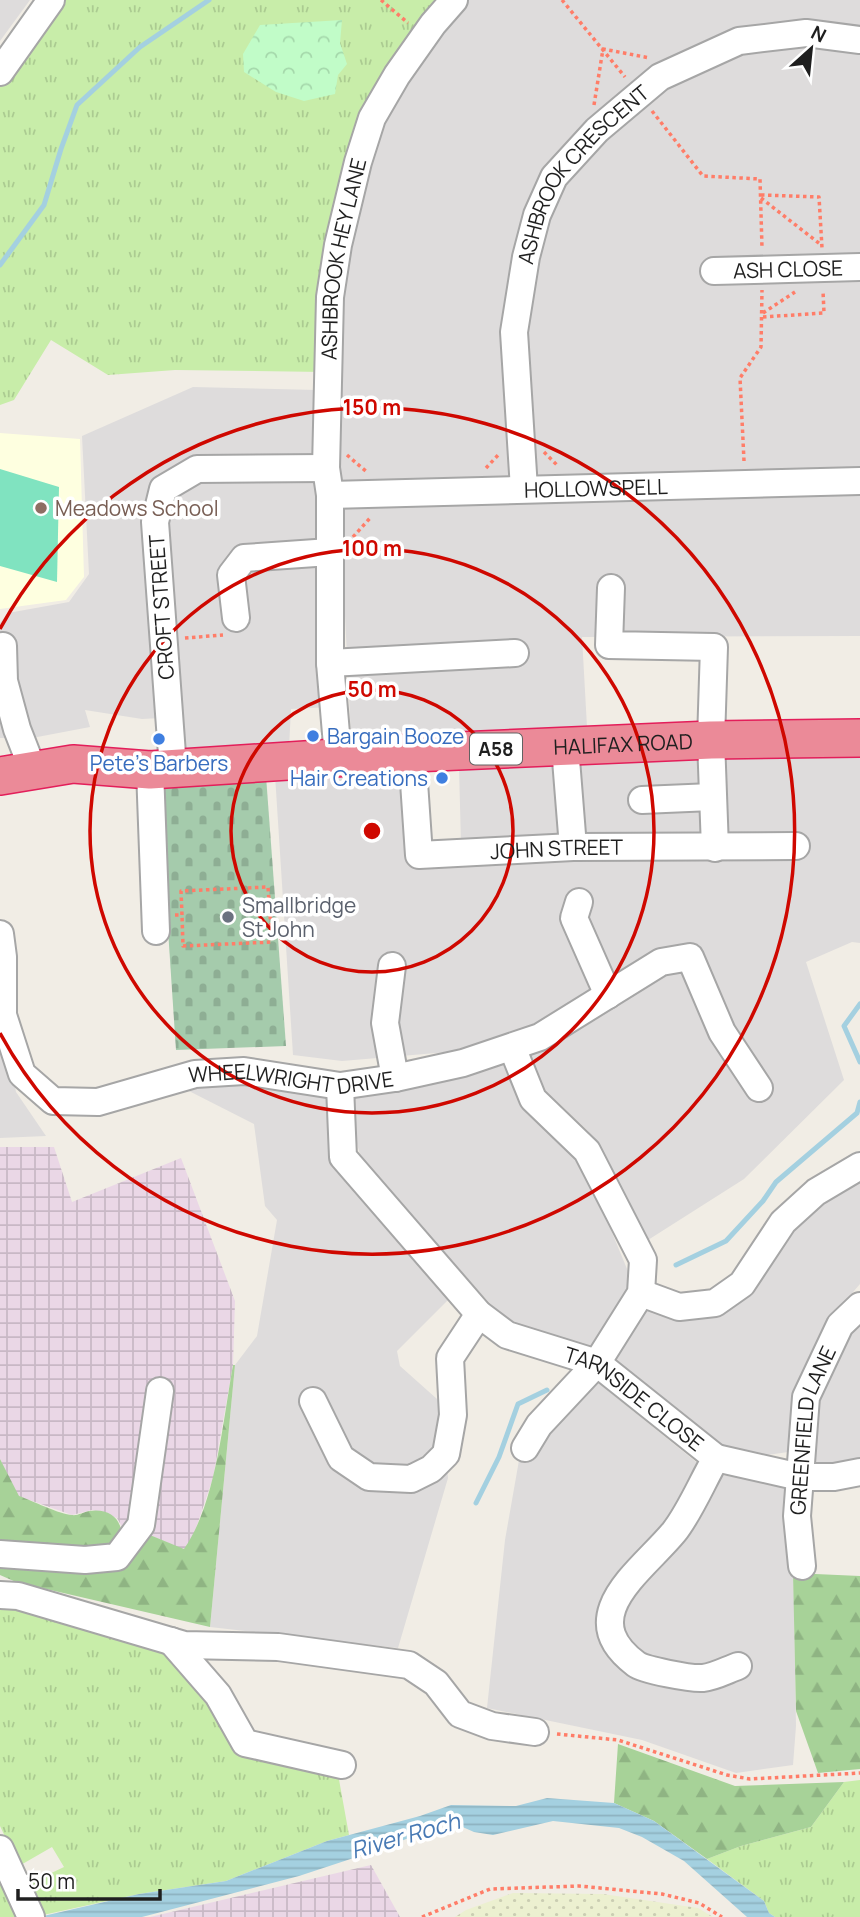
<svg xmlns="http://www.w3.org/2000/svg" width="860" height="1917" font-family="Manrope,sans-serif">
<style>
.residential{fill:#dedcdc}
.industrial{fill:url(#industrial-grid)}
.education{fill:#feffe0}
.farmland{fill:url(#farmland-dots)}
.grass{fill:url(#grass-tufts)}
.forest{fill:url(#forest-firs)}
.cemetery{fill:url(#cemetery-stones)}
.park{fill:url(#park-crowns)}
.pitch{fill:#80e3c0}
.water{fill:url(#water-rules)}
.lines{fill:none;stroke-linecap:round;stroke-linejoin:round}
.stream{stroke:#a4d0e0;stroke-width:5}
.minor-casing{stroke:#a6a6a6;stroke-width:30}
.highway-casing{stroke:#e31e5a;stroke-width:40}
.path{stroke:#ff7d68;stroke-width:3.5;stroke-dasharray:3.5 3.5;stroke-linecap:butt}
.minor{stroke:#fff;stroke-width:26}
.highway{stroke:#eb8a98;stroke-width:37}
.ring{fill:none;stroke:#cf0800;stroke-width:3.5}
.education-dot{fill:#8d6e63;stroke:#fff;stroke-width:2.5}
.shop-dot{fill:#3f7fe0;stroke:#fff;stroke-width:2.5}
.worship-dot{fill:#6b7280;stroke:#fff;stroke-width:2.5}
.labels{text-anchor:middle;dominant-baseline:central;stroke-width:7;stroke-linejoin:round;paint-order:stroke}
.shield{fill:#fff;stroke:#626262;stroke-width:2}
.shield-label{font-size:19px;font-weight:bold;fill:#1f1f1f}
.street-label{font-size:21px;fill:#1f1f1f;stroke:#fff}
.education-label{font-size:21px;fill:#785e54;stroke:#fff;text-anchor:start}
.shop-label{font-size:21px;fill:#366cbe;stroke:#fff;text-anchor:start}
.worship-label{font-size:21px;fill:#5b616d;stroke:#fff;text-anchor:start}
.water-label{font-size:23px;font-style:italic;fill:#4779b4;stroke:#fff}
.centre{fill:#cf0800;stroke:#fff;stroke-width:3.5}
.ring-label{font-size:21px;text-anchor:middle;font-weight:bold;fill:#cf0800;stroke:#fff;stroke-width:7;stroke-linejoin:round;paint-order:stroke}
</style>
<defs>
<pattern id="industrial-grid" width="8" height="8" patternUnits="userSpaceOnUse" patternTransform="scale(1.75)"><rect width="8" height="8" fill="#ead7e6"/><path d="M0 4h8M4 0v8" fill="none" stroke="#c8b8c5"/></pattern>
<pattern id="farmland-dots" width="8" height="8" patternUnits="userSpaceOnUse" patternTransform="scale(1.75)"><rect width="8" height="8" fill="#ecf0d0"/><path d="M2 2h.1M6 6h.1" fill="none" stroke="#cacdb2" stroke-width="1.8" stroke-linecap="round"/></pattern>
<pattern id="grass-tufts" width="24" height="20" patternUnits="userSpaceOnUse" patternTransform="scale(1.75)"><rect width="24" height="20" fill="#c8eda9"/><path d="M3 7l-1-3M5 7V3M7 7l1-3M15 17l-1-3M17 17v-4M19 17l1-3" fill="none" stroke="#abcb91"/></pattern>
<pattern id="forest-firs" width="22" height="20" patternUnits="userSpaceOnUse" patternTransform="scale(1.75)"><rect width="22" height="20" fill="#a7d298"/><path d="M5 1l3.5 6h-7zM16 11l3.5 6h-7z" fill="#8fb483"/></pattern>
<pattern id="cemetery-stones" width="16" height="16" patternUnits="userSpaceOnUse" patternTransform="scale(1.75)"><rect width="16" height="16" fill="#a5cbac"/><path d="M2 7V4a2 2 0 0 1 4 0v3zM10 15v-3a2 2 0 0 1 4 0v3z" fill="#8eae94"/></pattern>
<pattern id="park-crowns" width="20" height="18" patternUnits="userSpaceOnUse" patternTransform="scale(1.75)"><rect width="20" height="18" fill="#c1fcc8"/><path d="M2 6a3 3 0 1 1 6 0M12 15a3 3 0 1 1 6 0" fill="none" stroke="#a5d8ab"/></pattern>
<pattern id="water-rules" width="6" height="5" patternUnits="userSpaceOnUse" patternTransform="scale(1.75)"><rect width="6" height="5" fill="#a4d0e0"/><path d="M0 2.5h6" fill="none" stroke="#8db2c0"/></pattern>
</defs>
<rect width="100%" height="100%" fill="#f1ede5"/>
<path class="residential" d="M0 0H30L0 41Z
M459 0H860V636L582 637 587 727 351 738 339 493 338 298 377 120Z
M193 387 317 390 331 707 291 709 289 748 183 752 161 718 142 719 85 710 90 727 32 738H0V623L8 613 69 602 89 574 82 436Z
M860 751V943L852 942 806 962 844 1080 744 1179 648 1240 588 1131 541 1086 519 1031 448 1052 342 1061 293 1055 275 775 424 764 429 845 461 844 459 767Z
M0 1004 16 1092 46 1136 0 1138Z
M508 1063 580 1155 632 1281 590 1351 513 1329 362 1162 350 1118 352 1092Z
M240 1079 328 1090 333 1160 450 1298 397 1351 400 1366 446 1407 444 1435 448 1478 398 1648 210 1627 235 1365 257 1336 277 1220 265 1206 254 1124 187 1090Z
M860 1176V1284L823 1327 805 1382 795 1451 747 1458 690 1427 613 1359 643 1305 686 1317 798 1217Z
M860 1310V1481L804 1484 814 1401Z
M591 1377 711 1474 792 1484 796 1726 793 1765 736 1773 642 1740 487 1708 505 1540 525 1426Z"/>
<path class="industrial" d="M0 1147H54L72 1202 181 1158 235 1301 233 1365 213 1478 193 1537 184 1550 145 1533 122 1527 117 1518 92 1510 72 1515 18 1496 0 1459Z
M371 1865 400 1917H150Z"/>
<path class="education" d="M0 433 80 439 84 577 66 600 0 609Z"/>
<path class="farmland" d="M513 1893 603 1894 698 1908 713 1917H455L466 1910Z"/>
<path class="grass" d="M63 0H448L367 118 324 372 175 370 108 375 51 340 14 400 0 405V86Z
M0 1591 145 1631 229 1727 338 1774 349 1835 327 1841 226 1881 139 1894 43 1915 26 1885 64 1867 52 1847 19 1866 0 1826Z
M860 1780V1917H775L769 1913 764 1901 707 1859 741 1846 811 1827 844 1782Z
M0 1879 16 1917H0Z"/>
<path class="forest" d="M233 1365H235L210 1627 16 1582 0 1575V1565L116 1568 145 1533 184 1549C216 1503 223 1420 233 1365Z
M0 1459 19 1496C31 1500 61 1515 72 1515 77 1516 84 1512 89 1511 109 1508 122 1518 122 1538L100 1552 19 1545 0 1540Z
M793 1573 860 1576V1769L818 1773 796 1711Z
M618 1744 735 1786 844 1782 811 1827 741 1846 707 1859 654 1821 614 1803Z"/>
<path class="cemetery" d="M266 776 286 1046 176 1050 158 780Z"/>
<path class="park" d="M342 20 340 43 347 64 338 75 335 94 304 101 276 92 244 72 243 54 260 25Z"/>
<path class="pitch" d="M0 469 59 487 57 582 0 566Z"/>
<path class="water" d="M547 1798 614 1803 654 1821 764 1901 769 1913 775 1917H747L684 1861 642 1837 619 1828 553 1821 493 1835 474 1832 458 1825 437 1826 387 1847 299 1876 142 1917H39L139 1894 226 1881 327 1841 420 1816 451 1805 516 1806Z"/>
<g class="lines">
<path class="stream" d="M0 265 44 205 61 149 77 105 140 47 209 0
M860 1004 844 1026 860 1062
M676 1265 726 1241 763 1201 776 1182 857 1113 860 1102
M476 1503 499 1457 518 1404 547 1390"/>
<defs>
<g id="minor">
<path d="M0 72 51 0"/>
<path id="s1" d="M714 271 860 267"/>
<path id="s2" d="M524 489 514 332 526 257 537 215 554 177 597 130 660 77 739 41 806 33 860 40"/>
<path id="s3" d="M330 495 860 481"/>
<path d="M611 588 609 645 714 647 711 740 715 848"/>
<path d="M236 618 231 575 244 558 330 552"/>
<path d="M3 646 4 681 17 729 33 770"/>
<path d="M330 663 515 653"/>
<path d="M565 747 573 847"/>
<path id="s4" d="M412 753 419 855 573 847 796 846"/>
<path id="s5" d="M338 757 330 663V495L326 468 330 297 338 245 358 162 372 118 397 75 433 24 454 0"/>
<path d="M173 768 155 522 163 489 197 469 326 468"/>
<path d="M150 770 156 931"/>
<path d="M642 800 712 797"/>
<path d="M579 902 574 918 608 995"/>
<path id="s6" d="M0 934 3 957V1015L22 1074 53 1101 98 1102 195 1074 244 1071 340 1086 395 1078 463 1063 540 1037 661 962 690 957 722 1032 759 1088"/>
<path d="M392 966 385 1023 395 1078"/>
<path d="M512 1047 533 1099 587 1151 643 1260 641 1293 597 1363 539 1425 525 1448"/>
<path id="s7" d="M340 1086 343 1157 479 1314 507 1335 597 1363 716 1458C703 1480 690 1512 674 1532 642 1571 572 1616 636 1664 644 1670 691 1679 703 1678 714 1677 727 1670 738 1666"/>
<path d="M641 1293 679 1307 715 1303 742 1284 783 1222 816 1192 860 1166"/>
<path d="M313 1401 341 1458 369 1477 411 1479 431 1469 446 1454 453 1415 450 1358 479 1314"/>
<path d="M716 1458 800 1477H834L860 1472"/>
<path d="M0 1554 85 1560 117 1557 141 1525 160 1391"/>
<path id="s8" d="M802 1566 797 1516 806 1397 840 1325 860 1306"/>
<path d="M0 1595 18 1596 184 1645 278 1647 409 1665 436 1683 460 1714 492 1726 535 1732"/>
<path d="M171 1641 218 1695 245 1743 342 1765"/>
<path d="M0 1849 31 1917"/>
</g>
<g id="highway">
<path id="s9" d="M0 776 73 764 150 770 412 753 711 740 860 738"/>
</g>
</defs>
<use href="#minor" class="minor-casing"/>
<use href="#highway" class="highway-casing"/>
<path class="path" d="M381 0 408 23
M562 0 625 77
M594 105 603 49 650 58
M652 111 703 176 760 179 762 248
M761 195 819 197 822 248
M761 198 820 244
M763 313 795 292
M763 317 824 313 823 291
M544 452 558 466
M347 455 368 473
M744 461 740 378 761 347 762 290
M486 468 500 453
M353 537 371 517
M185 638 223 635
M175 915H182L181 891 268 887 272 942 183 946 182 915
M557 1734 618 1740 727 1775 750 1779 860 1773
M422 1917 490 1889 579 1886 662 1894 699 1903 722 1917"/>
<use href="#minor" class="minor"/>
<use href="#highway" class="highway"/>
</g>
<g class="ring">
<circle cx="372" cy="831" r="141"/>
<circle cx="372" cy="831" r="282"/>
<path d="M0 629A423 423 0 1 1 0 1033"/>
</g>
<circle class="education-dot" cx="41" cy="508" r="7"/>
<g class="shop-dot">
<circle cx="313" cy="736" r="7"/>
<circle cx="159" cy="739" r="7"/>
<circle cx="442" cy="778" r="7"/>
</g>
<circle class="worship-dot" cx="228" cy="917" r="7"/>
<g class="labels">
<rect class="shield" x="470" y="733.5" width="52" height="31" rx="5"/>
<g class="shield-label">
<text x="496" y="749">A58</text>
</g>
<g class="street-label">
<text stroke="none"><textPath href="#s2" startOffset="336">ASHBROOK CRESCENT</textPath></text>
<text stroke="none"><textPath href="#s5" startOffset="500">ASHBROOK HEY LANE</textPath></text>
<text stroke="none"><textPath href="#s1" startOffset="74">ASH CLOSE</textPath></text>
<text stroke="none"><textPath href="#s3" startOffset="266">HOLLOWSPELL</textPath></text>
<text transform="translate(161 607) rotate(-94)">CROFT STREET</text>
<text stroke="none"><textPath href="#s9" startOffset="625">HALIFAX ROAD</textPath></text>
<text stroke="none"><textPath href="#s4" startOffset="240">JOHN STREET</textPath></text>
<text stroke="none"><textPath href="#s6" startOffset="427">WHEELWRIGHT DRIVE</textPath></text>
<text stroke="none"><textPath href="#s7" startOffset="458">TARNSIDE CLOSE</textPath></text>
<text stroke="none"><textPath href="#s8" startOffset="138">GREENFIELD LANE</textPath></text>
</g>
<g class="education-label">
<text x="55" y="508">Meadows School</text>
</g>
<g class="shop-label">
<text x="327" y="736">Bargain Booze</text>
<text x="159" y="763" text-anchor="middle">Pete's Barbers</text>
<text x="428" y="778" text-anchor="end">Hair Creations</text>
</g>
<g class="worship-label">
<text x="242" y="905">Smallbridge<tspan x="242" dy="24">St John</tspan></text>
</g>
<g class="water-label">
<text transform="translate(405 1835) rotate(-16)">River Roch</text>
</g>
</g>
<circle cx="372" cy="831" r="10" class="centre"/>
<g class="ring-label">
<text x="372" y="415">150 m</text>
<text x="372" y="556">100 m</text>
<text x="372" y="697">50 m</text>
</g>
<g transform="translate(811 49) rotate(27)" stroke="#ffffff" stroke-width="5" paint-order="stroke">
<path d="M0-5L12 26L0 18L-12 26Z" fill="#1f1f1f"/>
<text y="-10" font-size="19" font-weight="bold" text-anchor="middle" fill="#1f1f1f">N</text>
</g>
<path d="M18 1889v10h142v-10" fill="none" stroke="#1f1f1f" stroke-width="3.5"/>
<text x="28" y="1889" font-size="21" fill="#1f1f1f" stroke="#ffffff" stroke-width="5" paint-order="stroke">50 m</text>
</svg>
